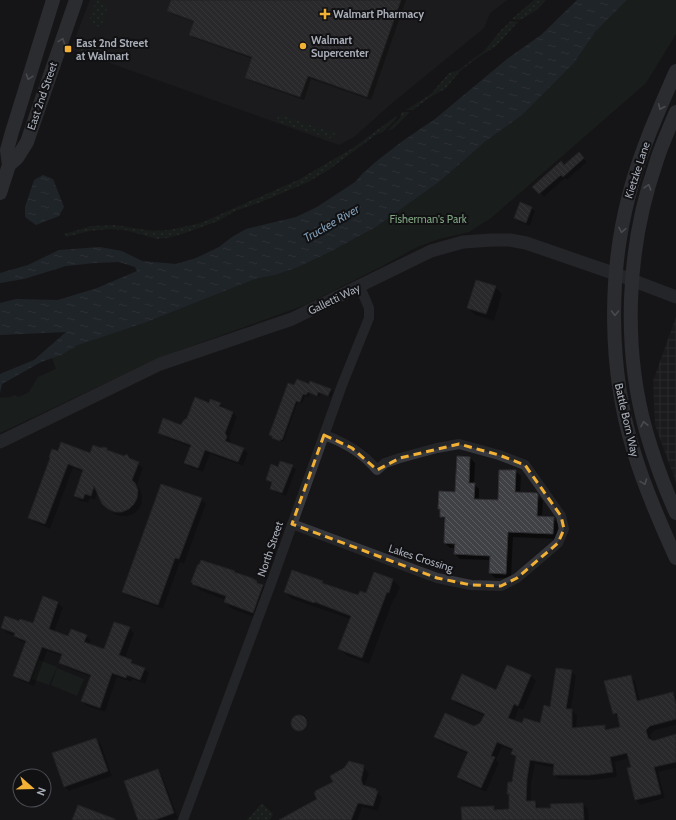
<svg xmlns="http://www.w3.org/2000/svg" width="676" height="820" font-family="Cabin,sans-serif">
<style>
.built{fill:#222225}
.industrial{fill:url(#industrial-grid)}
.grass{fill:url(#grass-dots)}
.park{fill:#1e261f}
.water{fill:url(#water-ripples)}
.shadow{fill:#0007}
.building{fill:url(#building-back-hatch);stroke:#303034}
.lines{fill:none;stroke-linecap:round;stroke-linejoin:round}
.minor{stroke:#37383d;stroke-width:10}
.tertiary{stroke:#37383d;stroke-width:13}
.secondary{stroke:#45474d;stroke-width:14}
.oneway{stroke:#858993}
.marked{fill:none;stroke:#f2b134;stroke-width:3;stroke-dasharray:8 5;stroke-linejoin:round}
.poi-dot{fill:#f2b134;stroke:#111113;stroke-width:1.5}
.labels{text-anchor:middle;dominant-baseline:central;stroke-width:4;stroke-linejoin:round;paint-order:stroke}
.poi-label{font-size:11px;font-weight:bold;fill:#a8adb8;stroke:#111113;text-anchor:start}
.street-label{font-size:11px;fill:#a8adb8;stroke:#111113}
.park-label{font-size:11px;fill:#7fa381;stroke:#111113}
.water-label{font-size:12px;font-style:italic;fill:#7f9bb3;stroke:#111113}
</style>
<defs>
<pattern id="industrial-grid" width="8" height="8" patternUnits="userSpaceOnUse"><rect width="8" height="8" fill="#222225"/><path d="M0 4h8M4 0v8" fill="none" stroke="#3f3f43"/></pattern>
<pattern id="grass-dots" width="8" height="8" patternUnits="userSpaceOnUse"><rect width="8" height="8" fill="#1e261f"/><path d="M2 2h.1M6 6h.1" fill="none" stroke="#3c433d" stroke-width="1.8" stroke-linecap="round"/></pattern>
<pattern id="water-ripples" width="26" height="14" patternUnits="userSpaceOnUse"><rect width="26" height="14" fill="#2c353c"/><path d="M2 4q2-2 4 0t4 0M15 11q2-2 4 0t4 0" fill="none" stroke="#485056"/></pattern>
<pattern id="building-back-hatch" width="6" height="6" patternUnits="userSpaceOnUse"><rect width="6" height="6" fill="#404145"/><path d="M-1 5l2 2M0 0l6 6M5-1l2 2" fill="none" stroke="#595a5e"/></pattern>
</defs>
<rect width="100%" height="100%" fill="#161618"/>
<path class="built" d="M90 0H507L490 13 484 28 392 103 354 137 339 145 71 49Z"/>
<path class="industrial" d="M676 317V482L655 425 653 381Z"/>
<path class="grass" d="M96 0H102L101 3 108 6 102 24 99 27 92 25 93 23 90 18Z
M534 0H546L537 10 520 20 512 19Z
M511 21 518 22 496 46 477 58 461 70 445 89 430 97 413 110H406L431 94 449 73 459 70 484 51 502 29Z
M85 42 92 44 90 50 93 51 95 45 101 48 98 57 80 51 83 43Z
M402 112H410L393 129 387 131 400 118Z
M279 114 328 131H336L333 139 276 122Z
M396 116 397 118 383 132 377 134 327 171 308 182 261 202 235 211 218 221 182 234 168 238 157 239 125 230 110 229 89 231 66 237 64 234 92 226 115 225 152 231 169 230 201 223 298 180 353 148Z
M262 803 273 814 270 820H247Z"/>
<path class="park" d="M627 0H676V34L646 83 491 218 469 232 439 239 417 247 384 265 305 305 161 357 0 433V398L11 397 14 395 19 397 29 392 38 377 56 369 52 358 78 345 100 337 147 322 255 279 275 275 296 268 328 253 376 227 439 182 486 141 521 116 574 63 596 31Z
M39 660 57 667 49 685 32 679Z
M57 668 84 679 77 696 51 685Z"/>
<path class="water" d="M577 0H627L596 31 574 63 521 116 486 141 439 182 376 227 328 253 296 268 275 275 255 279 147 322 78 345 61 355 41 362 2 384 0 393V374L34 360 66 332 0 335V303L16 299 58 300 97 288 137 271 135 267 119 262 95 263 66 266 24 279 0 283V273L28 265 59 250 100 247 122 251 142 261 176 264 196 258 219 247 232 237 246 229 296 217 317 207 355 182 363 173 378 160 404 140 435 119 507 59 541 35Z
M43 175 53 179 64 207 59 216 36 225 25 217V207L34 180Z"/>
<path class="shadow" d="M172 0H406L371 100 311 79 304 100 250 81 246 78 253 59 194 38 190 35 194 22 172 14 168 11Z
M582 157 587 162 567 180 565 178 544 197 534 187 564 166Z
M531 208 535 211 530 226 519 222 515 218Z
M495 287 502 294 494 321 475 315 468 308Z
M310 385 330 390 333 392 331 397 321 394 319 397 310 393 308 397 305 396 302 404 298 402 284 441H283L282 442 275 440 270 435 295 387Z
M209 404H220L225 408 224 409 233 412 237 417 229 438 231 442 230 444 243 449 248 453 243 466 210 454 203 472 189 467 185 463 191 447 164 437 159 432 182 426Z
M102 449H106L109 452 124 457 127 456 143 468 137 485 140 489 142 496V503L139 509 134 514 127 516H120L114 514 103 503 98 492 95 500 90 498 88 503 80 501 75 496 83 472 73 468 50 529 34 522 29 518 51 458 91 454Z
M470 458 475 463 474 484 479 489V500L499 501 516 471 521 476 520 493 536 494 543 501 542 517 553 518 558 523 557 539 513 537 511 578H495L490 573V560L460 559 455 554 456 548H450L445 543 446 521 441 516V511L439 509 456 493Z
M292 466 296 469 286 496 275 492 271 488 273 484 267 480 279 468Z
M201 499 206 504 184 564 180 562 163 609 128 596 123 592Z
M200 566 234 572 263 586 270 594 261 620 232 609 225 602V600L201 591 193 584Z
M375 573 393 580 400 587 395 599 394 598 369 664 347 656 340 649 350 619 292 599 285 592 322 582 325 585 359 597 367 595Z
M43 598 58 603 63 608 54 632 69 637 86 636 91 641 89 645 105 651 129 628 134 633 125 658 131 661 136 666 144 669 149 673 145 684 132 679 131 682 117 677 105 712 87 706 82 701 91 677 65 667 60 662 62 656 47 651 34 686 19 680 14 676 26 643 20 641 14 636 7 633 2 628 20 623 34 625Z
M507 666 531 676 536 681 523 710 519 708 514 721 523 725 540 724 571 671 576 676 571 710 577 715 576 728 604 726 608 731 622 728 618 718 614 713 630 676 635 681 640 701 673 693 676 696V725L655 730 650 735 653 742 676 735V768L658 772 665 798 640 805 636 800 632 768 629 758 615 762 617 777 594 780 559 779 554 774 555 768 535 764 531 784V802H535L540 809H552L583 804 588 809 589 820H462L494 807 497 811 510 810V795L508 793 513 783 517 759 512 754 514 751 502 747 496 760 499 763 486 792 463 782 458 777 468 754 440 742 435 737 481 724 485 716 457 704 452 699 497 691Z
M292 723a8 8 0 1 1 16 0a8 8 0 1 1-16 0Z
M96 739 101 744 112 776 69 791 64 786Z
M363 766 369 773 365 785 366 787 375 790 382 797 378 811 362 807 358 820H291Z
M158 770 162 775 178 818 173 820H139Z"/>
<path class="building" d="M171 0H401L367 97 308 76 300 97 245 78 252 57 189 35 194 21 167 11Z
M579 152 584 158 563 177 561 175 539 194 532 187 561 161 564 165Z
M520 202 532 207 526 223 514 218Z
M476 280 496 286 486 314 467 308Z
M297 379 309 384 310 381 331 389 328 396 318 392 317 396 308 392 306 395 303 394 300 402 296 401 282 440 281 439 280 441 272 438V436L269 435 288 383 294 385Z
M195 397 209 403 210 399 221 403 219 406 233 412 225 433 227 437 225 441 244 448 238 462 205 450 198 468 184 463 191 445 158 433 163 418 181 425 183 421 187 418Z
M61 442 90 453 93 445 101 448 103 447 107 448V450L124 456 127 454 129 458 139 462 132 480 135 483 138 490 137 498 134 504 129 509 122 512H115L108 509 102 504 94 486 91 496 85 494 83 499 74 496 83 470 68 464 45 524 28 518 50 458 49 457 52 449 58 451Z
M457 456 470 457 469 483H475L474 499 498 500 499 470H516L515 492 537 493 538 495 537 516 554 517 553 534 508 532 506 574 489 573 490 556 454 554 455 544 444 543 445 517H440V509H438L439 491 455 492Z
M280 461 293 465 282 493 270 489 272 482 266 480 271 464 278 467Z
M161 484 202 498 179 559 175 558 158 605 122 592Z
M201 560 235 571 234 572 252 578 257 581V583L263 585 253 613 224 602 226 596 192 584 193 583 191 582 198 564 199 565Z
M292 570 323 581 322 583 358 595 360 591 366 593 374 572 393 579 389 593 387 592 362 658 338 649 351 616 315 602 314 603 284 592Z
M43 596 58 602 49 629 68 636 71 629 82 633 87 635 84 642 104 649 114 622 130 627 119 655 132 660 131 663 145 668 140 680 127 675 126 678 112 673 100 708 81 701 91 675 59 663 62 654 42 647 29 682 13 676 26 641 14 636 15 633 1 628 5 616 19 621 20 619 33 623Z
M507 665 531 675 518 706 514 704 508 718 522 723 524 718 540 723 544 705 550 707 556 668 572 670 566 709H572V728L605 725V730L620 727 617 713 613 714 604 681 631 675 637 701 673 692 676 704V719L650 726 646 730 648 738 653 741 676 734V762L654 767 661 794 635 800 627 768 631 767 627 753 610 757 613 772 589 775H553L554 764 530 760 527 779 526 801H535L536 808H551L550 804 583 803 584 820H462L461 807 494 806V810L509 809V794H507L508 782H512L516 756 511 754 513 749 497 742 491 756 495 757 481 788 457 777 468 752 434 737 445 713 474 726 480 723 485 714 451 699 462 674 496 690Z
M291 723a8 8 0 1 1 16 0a8 8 0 1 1-16 0Z
M96 738 108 771 64 787 52 753Z
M349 761 364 765 363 767H364L361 780 363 785 376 789V791H378L373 806 358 803 351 820H279L317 799 314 793 316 792 315 791 333 782 330 776 344 768Z
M158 769 174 813 155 820H138L124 781Z
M78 805 115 819V820H72Z"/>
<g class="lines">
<path class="minor" d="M292 524 437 578 471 585 501 586 517 578 558 543 564 529 561 516 525 465 499 455 459 444 437 448 400 458 385 463 377 470C363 453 344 442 324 435
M183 820 273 578 342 385 369 318V308L360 287"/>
<path class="tertiary" d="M0 442 160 364 292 319 431 251 463 242 492 240H510L526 243 616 274 676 297"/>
<path class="secondary" d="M676 71C658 112 640 152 629 195 608 275 609 370 633 449 644 487 660 523 676 558
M676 112C669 129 661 146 656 163 627 247 622 345 646 431 654 459 664 486 676 513
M9 165 17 158 27 142 76 0
M0 193 9 165 7 150 12 132 53 0"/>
</g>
<defs><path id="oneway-chevron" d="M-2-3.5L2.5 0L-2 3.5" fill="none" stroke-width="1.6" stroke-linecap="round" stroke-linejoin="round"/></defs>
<g class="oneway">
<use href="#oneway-chevron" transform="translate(62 41) rotate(-70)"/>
<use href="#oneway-chevron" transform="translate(29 77) rotate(107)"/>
<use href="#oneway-chevron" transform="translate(661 107) rotate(113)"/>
<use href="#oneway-chevron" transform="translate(648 187) rotate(-74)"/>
<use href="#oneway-chevron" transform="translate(622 230) rotate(100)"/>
<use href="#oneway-chevron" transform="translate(615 313) rotate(91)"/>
<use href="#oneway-chevron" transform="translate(644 424) rotate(-102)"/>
<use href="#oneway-chevron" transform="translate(644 482) rotate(70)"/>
</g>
<path d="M0 0H676V820H0ZM324 435 352 448 377 470 400 458 459 444 499 455 525 465 561 516 564 529 558 543 517 578 501 586 471 585 437 578 292 524Z" fill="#161618" fill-opacity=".55" fill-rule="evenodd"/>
<path class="marked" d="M324 435 352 448 377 470 400 458 459 444 499 455 525 465 561 516 564 529 558 543 517 578 501 586 471 585 437 578 292 524Z"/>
<g class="poi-dot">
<path d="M323 8h4v4h4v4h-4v4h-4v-4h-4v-4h4z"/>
<circle cx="303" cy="46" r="4"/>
<rect x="64" y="45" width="8" height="8" rx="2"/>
</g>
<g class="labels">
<g class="poi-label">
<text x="333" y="14">Walmart Pharmacy</text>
<text x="311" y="40">Walmart<tspan x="311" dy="13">Supercenter</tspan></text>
<text x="76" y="43">East 2nd Street<tspan x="76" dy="13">at Walmart</tspan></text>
</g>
<g class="street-label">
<text transform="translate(42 96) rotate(-71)">East 2nd Street</text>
<text transform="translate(637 170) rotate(-72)">Kietzke Lane</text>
<text transform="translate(334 299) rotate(-26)">Galletti Way</text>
<text transform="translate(627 420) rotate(77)">Battle Born Way</text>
<text transform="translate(270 549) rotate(-71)">North Street</text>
<text transform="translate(421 558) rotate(18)">Lakes Crossing</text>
</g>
<g class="park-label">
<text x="428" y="219">Fisherman's Park</text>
</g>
<g class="water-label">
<text transform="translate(331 223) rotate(-30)">Truckee River</text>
</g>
</g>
<g transform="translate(32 788) rotate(110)"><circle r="19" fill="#111113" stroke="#4d4f55"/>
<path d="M0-3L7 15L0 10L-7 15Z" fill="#f2b134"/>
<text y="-6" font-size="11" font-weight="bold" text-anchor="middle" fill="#a8adb8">N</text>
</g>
</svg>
